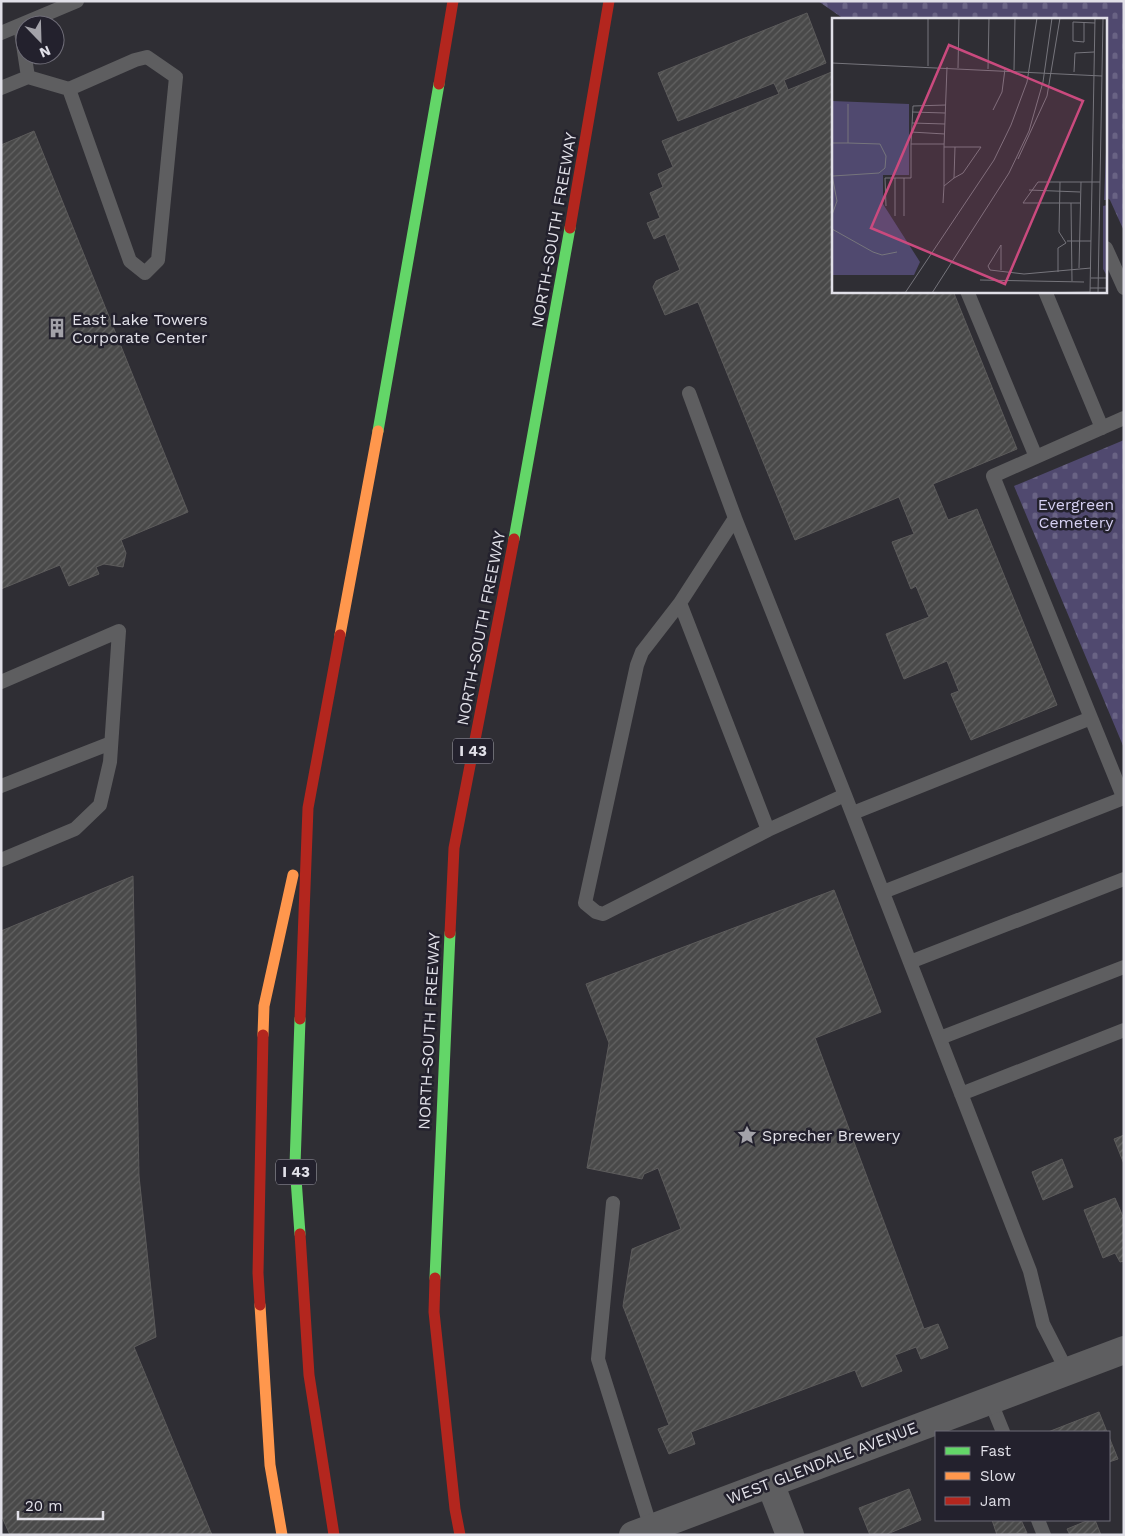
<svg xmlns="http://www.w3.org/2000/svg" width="1125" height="1536" font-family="'Work Sans',sans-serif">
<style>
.cemetery{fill:url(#cemetery-stones)}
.building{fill:url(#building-hatch);stroke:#5c5b5b}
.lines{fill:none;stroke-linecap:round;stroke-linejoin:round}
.lane{stroke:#5e5e60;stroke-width:14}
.street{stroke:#5e5e60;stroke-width:28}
.fast{stroke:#63d668;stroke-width:11}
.slow{stroke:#ff974d;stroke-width:11}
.jam{stroke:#b3261e;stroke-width:11}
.labels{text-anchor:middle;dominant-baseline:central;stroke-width:5;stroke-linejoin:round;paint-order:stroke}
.shield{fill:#23212d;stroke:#a8a7b0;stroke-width:1}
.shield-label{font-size:15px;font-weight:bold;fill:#e1e0e8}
.street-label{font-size:16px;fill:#e1e0e8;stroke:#23212d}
.poi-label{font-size:16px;fill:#e1e0e8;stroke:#23212d;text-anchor:start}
.park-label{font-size:16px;fill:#d4cef1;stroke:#23212d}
.inset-road{fill:none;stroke:#76757c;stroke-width:1}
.view{fill:#ca4a7e;fill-opacity:0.15;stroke:#ca4a7e;stroke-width:2.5}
.inset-edge{fill:none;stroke:#e1e0e8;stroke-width:2.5}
</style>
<defs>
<pattern id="cemetery-stones" width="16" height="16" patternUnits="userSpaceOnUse" patternTransform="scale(1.25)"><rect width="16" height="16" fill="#50496f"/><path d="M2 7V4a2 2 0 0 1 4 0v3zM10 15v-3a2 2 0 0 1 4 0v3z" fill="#696384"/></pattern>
<pattern id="building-hatch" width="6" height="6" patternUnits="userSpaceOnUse" patternTransform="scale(1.25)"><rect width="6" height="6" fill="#494949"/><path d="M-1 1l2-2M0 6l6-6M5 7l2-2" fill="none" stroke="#636363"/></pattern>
</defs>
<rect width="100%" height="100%" fill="#2f2e34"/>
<path class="cemetery" d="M818 1H1124V231L1110 200 1106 197V19H844Z
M1124 440V748L1014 486Z"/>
<path class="building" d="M807 13 826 63 784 80 788 90 834 71V291H953L1017 449 933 484 948 520 977 509 1057 705 971 740 951 694 959 691 947 661 904 679 886 634 929 617 916 586 911 589 892 542 914 534 899 497 795 540 698 302 665 315 653 287 656 281 680 270 665 234 654 239 647 223 660 218 650 193 663 187 658 174 673 167 662 141 779 94 774 83 678 121 658 73Z
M34 131 188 512 121 540 126 553 123 567 104 564 96 567 99 574 69 586 60 565 1 589V145Z
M133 876 139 1176 156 1337 134 1347 212 1535H10L1 1515V931Z
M834 890 881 1012 815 1038 924 1329 938 1324 948 1348 921 1359 916 1347 895 1355 902 1371 862 1387 855 1370 691 1432 695 1444 669 1454 658 1429 669 1425 623 1306 632 1249 681 1229 658 1168 644 1174 642 1179 587 1168 609 1043 586 984Z
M1124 1135V1164L1114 1139Z
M1062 1159 1073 1187 1043 1200 1032 1172Z
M1115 1198 1124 1219V1261L1120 1262 1115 1253 1103 1258 1084 1210Z
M1099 1412 1107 1432H1048Z
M1109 1437 1118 1459 1109 1462Z
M909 1489 921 1520 885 1535H870L859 1508Z
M992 1520H1021L1027 1533 997 1535Z
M1089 1520H1095L1101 1535H1070L1067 1529Z"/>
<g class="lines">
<path class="lane" d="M20 25 28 77
M1 33 77 1
M1 88 28 77 69 89 135 60 147 57 176 77 158 260 145 273 130 261 69 89
M1106 248 1124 288
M967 291 1036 457
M1045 291 1102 428
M689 393 735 518 680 603 768 830 845 795 1030 1271 1043 1324 1067 1371
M735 518 845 795
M680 603 642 652 637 665 585 903 596 912 603 914 768 830
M1 682 119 631 110 762 100 805 75 829 1 860
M1091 718 1124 799
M1 786 111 743
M853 813 1091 718 993 476 1124 418
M883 892 1124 798
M910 962 1124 879
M940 1038 1124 967
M961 1094 1124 1030
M613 1203 598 1359 651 1528
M990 1400 1003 1432
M1038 1520 1044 1535"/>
<path class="street" d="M770 1483 790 1535
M633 1535 1124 1350"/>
<path class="fast" d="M378 431 439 84
M514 539 570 228
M300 1234 295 1165 300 1019
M435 1278 450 933"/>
<path class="slow" d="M340 635 378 431
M263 1035 264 1006 293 875
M260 1305 270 1465 282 1535"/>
<path class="jam" d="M439 84 453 1
M570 228 609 1
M450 933 454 848 514 539
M300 1019 308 808 340 635
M300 1234 309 1375 334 1535
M435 1278 434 1312 455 1509 460 1535
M260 1305 258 1273 263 1035"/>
</g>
<defs>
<symbol id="building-bare" viewBox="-9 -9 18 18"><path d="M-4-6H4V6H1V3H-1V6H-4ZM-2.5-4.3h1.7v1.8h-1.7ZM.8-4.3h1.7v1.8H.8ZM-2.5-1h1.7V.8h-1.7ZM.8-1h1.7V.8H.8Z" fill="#a3a2a9" stroke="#23212d" stroke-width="2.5" paint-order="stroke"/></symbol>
<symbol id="sight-bare" viewBox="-9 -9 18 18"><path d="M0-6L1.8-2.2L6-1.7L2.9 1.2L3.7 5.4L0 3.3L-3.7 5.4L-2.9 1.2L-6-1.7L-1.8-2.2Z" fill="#a3a2a9" stroke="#23212d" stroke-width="2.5" paint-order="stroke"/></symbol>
</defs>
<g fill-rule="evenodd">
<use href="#building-bare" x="43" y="314" width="28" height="28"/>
<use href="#sight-bare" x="733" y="1121" width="28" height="28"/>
</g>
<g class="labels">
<g class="shield">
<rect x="453" y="738.5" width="40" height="25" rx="4"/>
<rect x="276" y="1159.5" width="40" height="25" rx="4"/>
</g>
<g class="shield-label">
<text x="473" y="751">I 43</text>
<text x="296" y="1172">I 43</text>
</g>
<g class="street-label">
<text transform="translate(554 230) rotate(-80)">NORTH-SOUTH FREEWAY</text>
<text transform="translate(481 628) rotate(-79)">NORTH-SOUTH FREEWAY</text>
<text transform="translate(429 1031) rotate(-87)">NORTH-SOUTH FREEWAY</text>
<text transform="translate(822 1463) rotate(-21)">WEST GLENDALE AVENUE</text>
</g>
<g class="poi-label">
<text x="72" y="319">East Lake Towers<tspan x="72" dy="18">Corporate Center</tspan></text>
<text x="762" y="1135">Sprecher Brewery</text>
</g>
<g class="park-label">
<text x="1076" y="504">Evergreen<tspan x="1076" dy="18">Cemetery</tspan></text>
</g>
</g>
<g transform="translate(832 18)">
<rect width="275" height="275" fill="#2f2e34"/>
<path d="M275 109V182H272ZM275 187V258L271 251V188Z" fill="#50496f"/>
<path d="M0 83 77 86V157H51V186L88 244 82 257H0Z" fill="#50496f"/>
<path class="inset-road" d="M252 4V24L241 23V4L263 5M0 45 270 58M96 48V0M126 50 127 0M156 51 157 0M182 52 183 0M242 54 243 35 262 34M161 92 170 74 173 51M80 94 113 95M80 105 113 106M79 114 113 116M0 125H16V86M79 126 81 88 114 87M186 141 215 78 228 0M0 157 5 183 0 197M1 158 47 155 53 150 54 138 48 126 16 125M122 160 131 155 149 129H123M112 168V129M197 172 248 174M111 185 112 168 122 160 123 129H112L115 49M239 185 240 263M248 185H191L206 164H268M54 188 53 160H79V126H112M63 198V160M72 198V160M0 211 41 234 50 237 65 234M235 223H259M247 250 249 164M169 252V227L156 248 158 252 192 256 259 250M226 254V230L234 225 227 214 228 164M259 260H275M148 262 252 264M258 270H275M73 275 162 142 179 107 195 64 205 0M100 275 177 155 197 113 211 64 220 0M203 275 258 274M258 275 263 0M266 275 271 0"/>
<path class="view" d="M117 27 251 83 173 266 39 210Z"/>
<rect width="275" height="275" class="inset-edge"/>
</g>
<rect width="1125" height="1536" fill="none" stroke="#e1e0e8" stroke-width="5"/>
<rect x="935" y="1431" width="175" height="90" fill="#23212d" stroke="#6f6d78"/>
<rect x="945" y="1447" width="25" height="8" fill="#63d668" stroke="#6f6d78"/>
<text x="980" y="1456" font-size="15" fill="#e1e0e8">Fast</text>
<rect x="945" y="1472" width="25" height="8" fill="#ff974d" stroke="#6f6d78"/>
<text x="980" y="1481" font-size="15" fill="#e1e0e8">Slow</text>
<rect x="945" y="1497" width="25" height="8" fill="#b3261e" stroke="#6f6d78"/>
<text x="980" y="1506" font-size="15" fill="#e1e0e8">Jam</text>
<g transform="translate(40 40) rotate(157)"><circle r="24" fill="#23212d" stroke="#6f6d78"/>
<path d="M0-4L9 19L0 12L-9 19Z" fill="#a3a2a9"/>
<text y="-8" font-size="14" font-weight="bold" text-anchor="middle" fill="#e1e0e8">N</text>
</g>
<path d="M18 1511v8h85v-8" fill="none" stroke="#e1e0e8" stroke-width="2.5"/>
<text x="25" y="1511" font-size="15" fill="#e1e0e8" stroke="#23212d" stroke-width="4" paint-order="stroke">20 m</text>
</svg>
